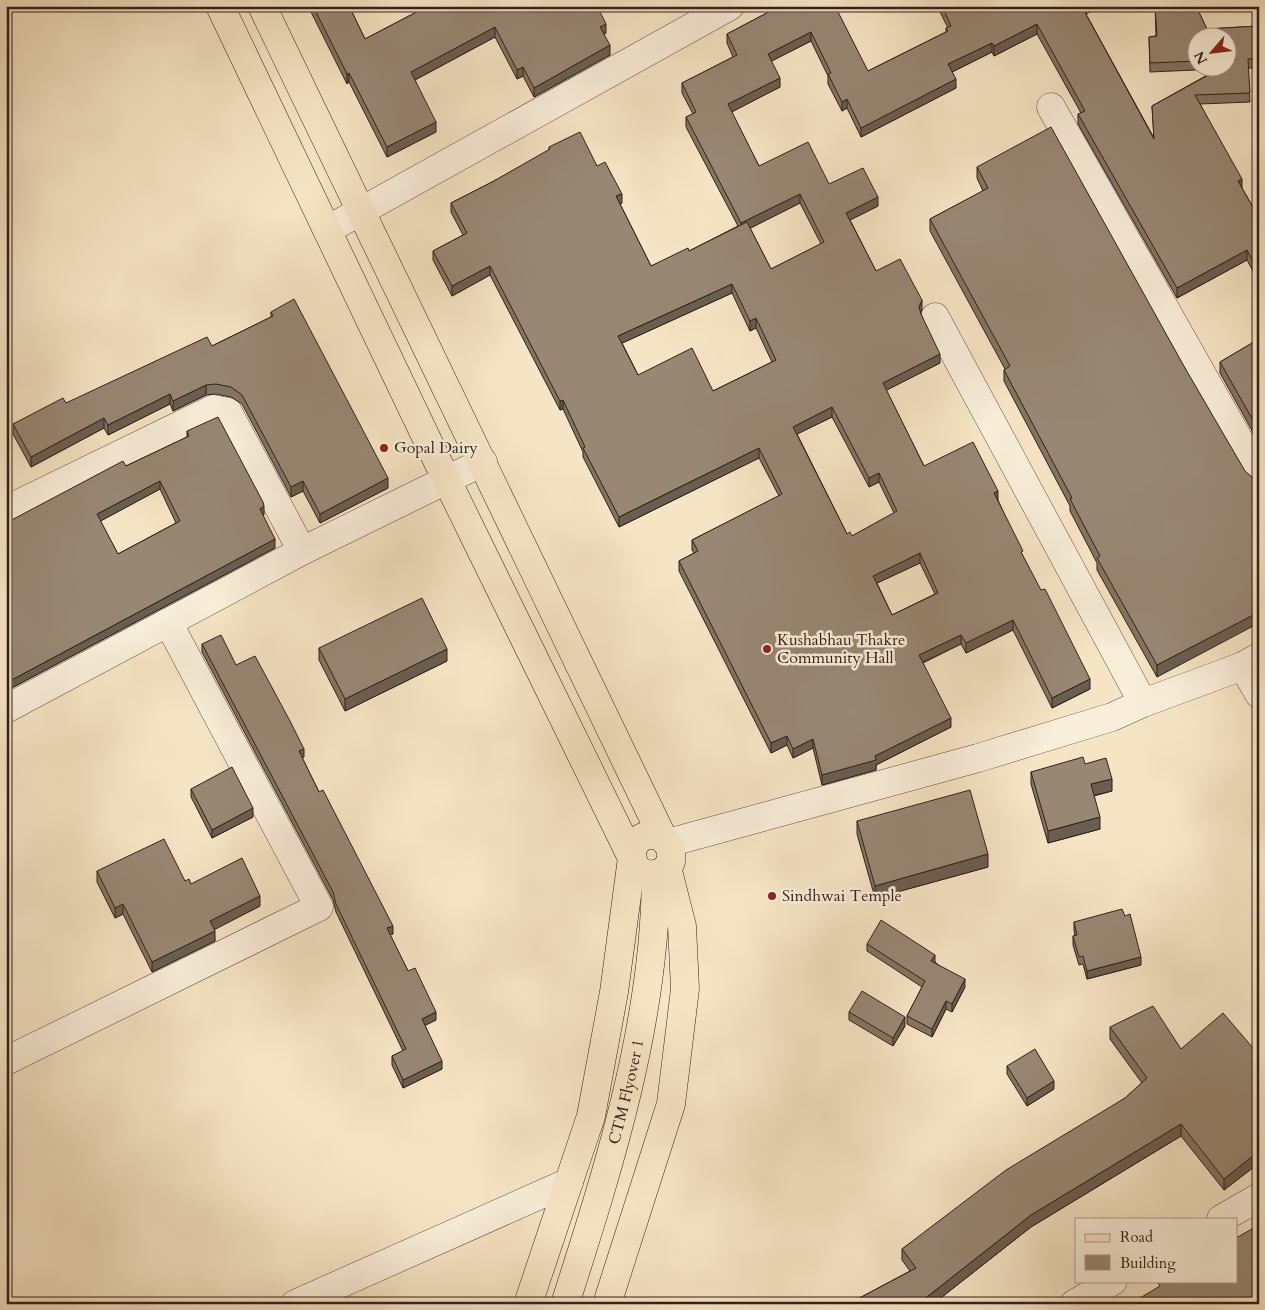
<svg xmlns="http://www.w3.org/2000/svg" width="1265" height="1310" font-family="Cardo,serif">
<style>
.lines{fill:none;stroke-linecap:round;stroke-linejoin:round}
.minor-casing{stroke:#625246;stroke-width:29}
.major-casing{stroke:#30211b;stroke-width:29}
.minor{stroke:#f9eed9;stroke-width:28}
.major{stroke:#f6e5c5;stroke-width:28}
.wall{fill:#827463;stroke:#30211b;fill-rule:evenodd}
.shaded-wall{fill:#6a5e50;stroke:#30211b}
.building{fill:#978773;stroke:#30211b;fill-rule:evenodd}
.poi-dot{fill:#8f2418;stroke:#f9eed9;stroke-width:2}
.labels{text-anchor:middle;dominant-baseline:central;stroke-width:5;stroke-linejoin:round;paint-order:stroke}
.poi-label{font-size:16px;fill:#30211b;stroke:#f9eed9;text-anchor:start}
.street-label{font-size:16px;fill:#30211b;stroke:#f9eed9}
</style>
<rect width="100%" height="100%" fill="#f6e5c5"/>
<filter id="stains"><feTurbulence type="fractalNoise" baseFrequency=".004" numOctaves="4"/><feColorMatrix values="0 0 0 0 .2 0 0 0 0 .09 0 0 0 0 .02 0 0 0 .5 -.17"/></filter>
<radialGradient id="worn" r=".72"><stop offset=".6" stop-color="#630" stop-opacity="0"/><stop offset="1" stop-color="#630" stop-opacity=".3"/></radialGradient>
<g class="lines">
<defs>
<path id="minor" d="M1051 107 1259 475
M327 230 730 6
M935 317 1143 703
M6 510 213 409 228 412 302 551
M1243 666 1259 694
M6 709 302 551 483 462
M668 843 978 758 1112 717 1143 703 1243 666 1259 657
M6 1061 319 907 168 622
M1221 1219 1259 1197
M295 1304 569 1182
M1074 1304 1113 1281"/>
<g id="major">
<path d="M220 6 435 456 632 858 614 992 591 1116 528 1304"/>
<path d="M262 6 663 838 671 849V862C663 875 651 878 638 870 623 850 640 827 663 838"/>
<path id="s1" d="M565 1304C610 1164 655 1023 656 874"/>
<path d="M607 1304 671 1104 685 989 682 926 667 867"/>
</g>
</defs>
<use href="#minor" class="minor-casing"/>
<use href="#major" class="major-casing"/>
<use href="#minor" class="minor"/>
<use href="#major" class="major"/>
</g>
<path class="wall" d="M308 6H349L365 39 428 6 606 33 604 34 610 55 534 97 523 76 517 79 495 37 415 80 436 132 387 157 349 82 347 84Z
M780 6 868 71 946 32V28H948L937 6H1097V8L1086 14 1154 138 1152 106 1218 69 1150 72 1149 37 1156 36 1155 6H1196L1207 29 1257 26 1256 6H1259V68H1248L1250 102 1200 104 1242 188 1259 218V282L1247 260 1177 298 1078 124V114L1081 113 1037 34 994 56 992 52 952 72 956 88 861 137 847 108 842 111 828 84V76L811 41 771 61 780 87 731 112 759 166 829 184 878 206 850 220 876 271 922 309 921 312V314L940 363 886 390 924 466 998 500 1023 557 1090 689 1052 708 1013 630 966 653 961 644 923 663 951 727 876 765V770L822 785 813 748 793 758 787 745 771 753 679 571V561L694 553 692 550V540L779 496 759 458 619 527 583 457V452L563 409 560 410 490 275 452 296 433 260V251L463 235 451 212V203L494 181 549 150V147L597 166 622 203 620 204 651 266 689 251 738 226 686 127V117L693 114 682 93V83L733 57 727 43V34ZM1198 38H1228V68H1198ZM800 203 821 244 771 269 750 228ZM732 293 750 331 756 328 772 362 713 391 638 375 622 343ZM832 417 869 487 879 482 894 513 852 536 847 534 797 434ZM920 563 935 594 892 615 877 583Z
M977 167 1185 368 1157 677 1097 570V563L1070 511V506L1004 381V370L1005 369 930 231V219L983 191 977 178Z
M271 312 388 488 320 523 303 491 291 497 242 404 231 397 216 394 206 395 173 411 170 404 108 435 104 428 31 467 13 434V424L212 346 271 317Z
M1259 339V443L1220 373V362Z
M187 431 264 515 263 516 275 548 6 691V523L187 437ZM160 489 176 523 118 554 100 521Z
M202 644 236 665 304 757 302 758 319 792 393 934 390 935 408 971 436 1020 425 1025 442 1069 403 1088 392 1065V1056L403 1051 336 912 333 900 202 652Z
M319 648 447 661 345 711 319 660Z
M1085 764 1112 791 1094 796 1100 829 1048 843 1031 784V772Z
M191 789 253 817 212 838 191 797Z
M857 821 988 867 875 898 857 834Z
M97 871 185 881 191 884 260 906 214 929 215 941 152 972 123 914 115 918 97 882Z
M1074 922 1141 965 1087 979 1083 964 1079 965 1073 945V936H1075L1074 930Z
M867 944 935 962 965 987 952 1012 946 1009 932 1037 907 1024V1016L922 987 867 951Z
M849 1012 905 1026 893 1046 849 1020Z
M1110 1027 1181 1049 1259 1055V1163L1224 1190 1181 1136 1031 1227 933 1304H852V1302L910 1271 902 1260V1249L1125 1098 1142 1083 1110 1039Z
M1007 1066 1054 1089 1027 1106 1007 1074Z"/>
<path class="shaded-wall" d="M1083 6H1097V8L1082 16V7Z
M606 24V33L600 36V27Z
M1037 24V34L994 56V46Z
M495 27V37L411 82V72Z
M811 32V41L768 63V54Z
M992 43V52L948 74V64Z
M610 45V55L534 97V88Z
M523 67V76L517 79V70Z
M349 73V82L347 84V74Z
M780 78V87L728 114V104Z
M956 79V88L861 137V128Z
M847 99V108L842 111V102Z
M436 122V132L387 157V147Z
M1242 179V188L1238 181Z
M622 194V203L616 206V196Z
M800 194V203L741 233V223Z
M878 197V206L846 222V213Z
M1247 250V260L1177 298V288Z
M490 266V275L452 296V286Z
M732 284V293L618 345V336Z
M922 300V309L919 316V307Z
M756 318V328L750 331V321Z
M940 354V363L883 392V383Z
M206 385V395L173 411V401Z
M170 394V404L108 435V425Z
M563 400V409L560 410V401Z
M832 407V417L793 436V427Z
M104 418V428L31 467V457Z
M759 448V458L619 527V517Z
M879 473V482L869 487V478Z
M388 478V488L320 523V514Z
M160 481V489L97 523V514Z
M303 481V491L291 497V487Z
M998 491V500L994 493Z
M264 506V515L260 517V509Z
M275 539V548L6 691V683Z
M920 553V563L873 585V576Z
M1259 612V623L1157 677V665Z
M1013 620V630L966 653V643Z
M961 635V644L919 664V655Z
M447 649V661L345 711V699Z
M1090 679V689L1052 708V698Z
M951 718V727L876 765V770L822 785V775L875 756Z
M787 736V745L771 753V743Z
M813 739V748L793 758V749Z
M304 749V757L299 759V751Z
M1112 779V791L1091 796V784Z
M253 808V817L212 838V830Z
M1100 817V829L1048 843V831Z
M988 854V867L875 898V886Z
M260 896V906L210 932V921Z
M123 904V914L115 918V908Z
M393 926V934L387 936V928Z
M215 931V941L152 972V962Z
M935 955V962L931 969V961Z
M1141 957V965L1087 979V971Z
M965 979V987L952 1012V1004Z
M946 1001V1009L932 1037V1029Z
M436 1012V1020L422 1027V1019Z
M905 1017V1026L893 1046V1038Z
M442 1061V1069L403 1088V1080Z
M1054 1081V1089L1027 1106V1098Z
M1181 1124V1136L1031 1227 933 1304H918L1031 1215Z
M1259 1151V1163L1224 1190V1179Z"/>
<path class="building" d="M313 6H349L365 39 428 6H597L606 24 600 27 610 45 534 88 523 67 517 70 495 27 411 72 436 122 387 147 349 73 347 74Z
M780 6H835L868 71 948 31 946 28 951 26 942 6H1083L1082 7 1154 139 1152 106 1221 68H1228V64L1236 59H1228V38H1198V61L1150 63 1149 37 1157 36 1155 6H1196L1207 29 1258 26 1257 6H1259V58L1248 59 1250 93 1195 95 1242 179 1238 181 1259 218V272L1247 250 1177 288 1078 114 1085 111 1037 24 994 46 992 43 948 64 956 79 861 128 847 99 842 102 828 74 831 73 811 32 768 54 780 78 728 104 759 166 808 142 829 184 863 168 878 197 846 213 876 271 900 259 922 300 919 307 921 314 940 354 883 383 924 466 973 442 998 491 994 493 1023 551 1021 552 1041 590 1045 589 1090 679 1052 698 1013 620 966 643 961 635 919 655 951 718 875 756 876 760 822 775 813 739 793 749 787 736 771 743 679 561 698 551 692 540 782 494 759 448 619 517 583 448 585 447 563 400 560 401 490 266 452 286 433 251 467 233 451 203 494 181 550 149 549 147 580 132 597 166 605 162 622 194 616 196 651 266 688 248 689 251 747 222 771 269 824 242 800 194 741 223 686 117 696 112 682 83 737 55 727 34ZM732 284 750 321 756 318 776 360 713 391 692 348 638 375 618 336ZM832 407 869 478 879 473 897 511 852 536 850 532 847 534 793 427ZM920 553 938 593 892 615 873 576Z
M1051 127 1185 368 1245 471 1252 477 1259 479V612L1157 665 1097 558 1100 556 1070 499 1072 498 1004 370 1010 366 930 219 988 188 977 167Z
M294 299 388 478 320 514 303 481 291 487 242 395 231 387 216 384 206 385 173 401 170 394 108 425 104 418 31 457 13 424 63 398 66 403 207 337 212 346 273 316 271 312Z
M1259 339V431L1220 362Z
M218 417 263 502 264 506 260 509 275 539 6 683V523L123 461 126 466 189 436 187 431ZM160 481 180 521 118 554 97 514Z
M422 598 447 649 345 699 319 648Z
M221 635 236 665 255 656 290 721 304 749 299 751 319 792 323 790 393 926 387 928 408 971 415 968 436 1012 422 1019 442 1061 403 1080 392 1056 406 1049 336 904 333 892 202 644Z
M1083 757 1085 764 1106 758 1112 779 1091 784 1100 817 1048 831 1031 772Z
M232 767 253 808 212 830 191 789Z
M970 790 988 854 875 886 857 821Z
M164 839 185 881 189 879 191 884 242 858 260 896 210 921 215 931 152 962 123 904 115 908 97 871Z
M1122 909 1125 916 1130 914 1141 957 1087 971 1083 956 1079 957 1073 936 1077 935 1074 922Z
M881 920 935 955 931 961 965 979 952 1004 946 1001 932 1029 907 1016 925 981 867 944Z
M862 991 905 1017 893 1038 849 1012Z
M1153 1006 1181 1049 1223 1013 1259 1055V1151L1224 1179 1181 1124 1031 1215 918 1304H854L852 1302 916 1268 902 1249 1006 1170 1125 1098 1147 1078 1110 1027Z
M1035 1049 1054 1081 1027 1098 1007 1066Z
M1259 1225V1304H1130L1160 1286 1158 1283 1162 1281H1236V1238Z"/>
<g class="poi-dot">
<circle cx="384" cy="448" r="5"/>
<circle cx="767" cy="649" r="5"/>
<circle cx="772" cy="896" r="5"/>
</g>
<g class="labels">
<g class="poi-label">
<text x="394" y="448">Gopal Dairy</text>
<text x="777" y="640">Kushabhau Thakre<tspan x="777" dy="18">Community Hall</tspan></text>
<text x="782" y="896">Sindhwai Temple</text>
</g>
<g class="street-label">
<text stroke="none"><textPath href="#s1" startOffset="221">CTM Flyover 1</textPath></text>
</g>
</g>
<rect width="1265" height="1310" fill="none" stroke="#f6e5c5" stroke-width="25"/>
<rect x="8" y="8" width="1250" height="1295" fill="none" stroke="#30211b" stroke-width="2.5"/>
<rect x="12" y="12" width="1240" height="1285" fill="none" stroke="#30211b"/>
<rect x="1075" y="1218" width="162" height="65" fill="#f9eed9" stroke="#a99c8d"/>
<rect x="1085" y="1234" width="25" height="8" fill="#f6e5c5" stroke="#a99c8d"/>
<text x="1120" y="1242" font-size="15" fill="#30211b">Road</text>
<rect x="1085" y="1255" width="25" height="15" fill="#978773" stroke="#a99c8d"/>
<text x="1120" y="1268" font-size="15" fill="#30211b">Building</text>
<g transform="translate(1212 52) rotate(242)"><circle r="24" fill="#f9eed9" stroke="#a99c8d"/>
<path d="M0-4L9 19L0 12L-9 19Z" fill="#8f2418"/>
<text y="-8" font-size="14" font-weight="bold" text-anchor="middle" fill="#30211b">N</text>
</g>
<rect width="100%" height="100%" filter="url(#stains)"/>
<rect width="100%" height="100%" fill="url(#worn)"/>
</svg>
